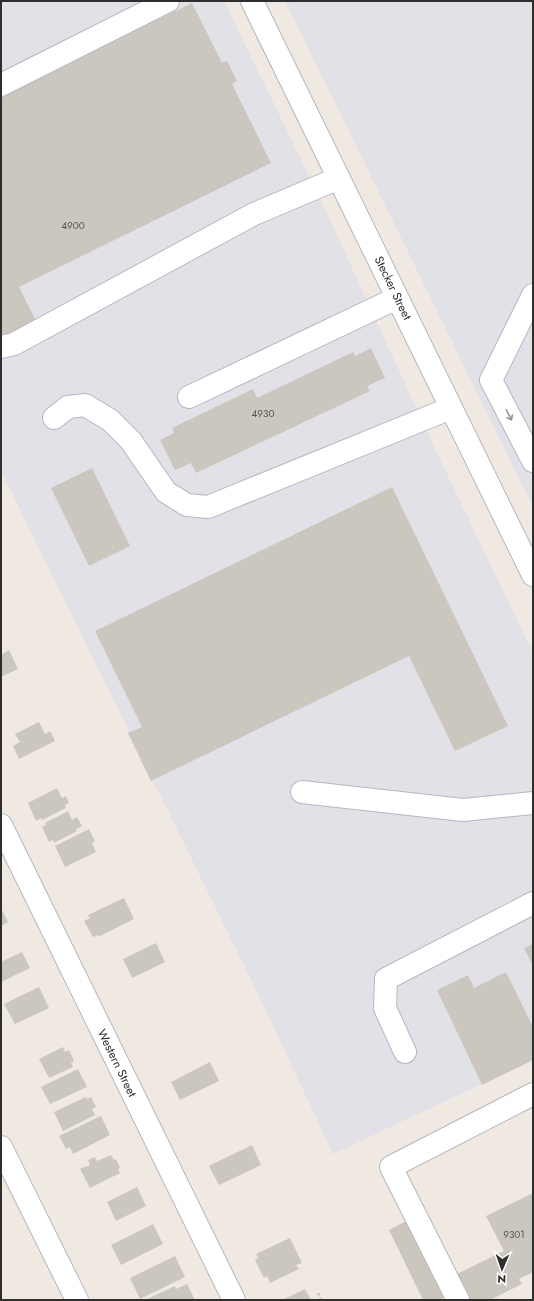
<svg xmlns="http://www.w3.org/2000/svg" width="534" height="1301" font-family="Jost,sans-serif">
<style>
.industrial{fill:#e3e1e8}
.building{fill:#cbc7bf}
.lines{fill:none;stroke-linecap:round;stroke-linejoin:round}
.minor-casing{stroke:#b4b7c1;stroke-width:24}
.path{stroke:#c9c9c9;stroke-width:2.5;stroke-dasharray:3 2;stroke-linecap:butt}
.minor{stroke:#fff;stroke-width:22}
.oneway{stroke:#969696}
.labels{text-anchor:middle;dominant-baseline:central;stroke-width:4;stroke-linejoin:round;paint-order:stroke}
.number-label{font-size:10px;fill:#555452}
.street-label{font-size:12px;fill:#2e2e2e;stroke:#fff}
</style>
<rect width="100%" height="100%" fill="#efe9e1"/>
<path class="industrial" d="M1 1H224L324 207 436 451 533 653V1060L333 1154 259 996 1 471Z
M285 1H533V507L411 258Z"/>
<path class="building" d="M192 3 222 63 227 61 237 81 232 84 271 163 19 287 37 323 3 339 1 335V97Z
M371 348 385 378 367 386 370 391 196 473 191 463 175 470 160 440 174 433 172 428 253 389 257 398 353 352 355 356Z
M92 468 130 546 89 566 51 488Z
M392 487 508 726 455 751 409 656 151 781 128 733 142 727 95 631Z
M9 650 18 669 1 677V655Z
M39 722 45 734 50 731 55 741 19 759 13 746 20 742 15 734Z
M57 788 62 798 66 796 69 803 65 805 66 808 42 820 41 818 36 821 28 803Z
M68 811 72 820 77 817 82 826 76 829 77 831 54 843 53 840 49 842 42 827 46 825 45 823Z
M89 829 95 841 92 843 96 852 65 867 55 846Z
M124 898 134 919 98 937V935L93 937 84 921 90 918 88 915Z
M1 908 8 922 1 926Z
M156 943 165 962 132 978 123 959Z
M533 944V966L524 948Z
M22 952 30 968 1 982V962Z
M506 972 533 1027V1060L482 1085 437 990 468 975 474 988Z
M39 987 49 1008 15 1024 4 1004Z
M63 1047 65 1052 69 1050 74 1061 71 1063 73 1067 49 1078 39 1059Z
M210 1062 219 1081 180 1100 171 1082Z
M78 1069 87 1087 50 1104 41 1087Z
M86 1097 87 1099 91 1097 96 1107 92 1109 95 1115 63 1131 54 1112Z
M101 1116 110 1135 73 1154 70 1147 66 1149 59 1136Z
M252 1145 261 1165 219 1185 209 1166Z
M111 1155 114 1160 116 1159 120 1168 118 1169 120 1173 90 1188 80 1169 90 1165 88 1160 95 1157 97 1161Z
M137 1187 146 1206 116 1221 107 1202Z
M533 1193V1272L519 1279 522 1284 490 1300H467L455 1275 504 1251 486 1216Z
M408 1220 445 1297 439 1300H423L389 1230Z
M153 1224 163 1244 121 1265 111 1245Z
M290 1238 302 1263 296 1265 299 1269 270 1283 267 1276 264 1278 255 1260 258 1258 256 1254Z
M175 1256 185 1277 140 1299 130 1278Z
M187 1284 195 1300H145L175 1286 176 1289Z
M305 1289 311 1300H282Z"/>
<g class="lines">
<defs>
<path id="minor" d="M252 1 533 575
M1 85 168 1
M533 295 491 380 533 461
M1 347 14 344 254 214 339 178
M189 397 397 298
M54 418 68 407 85 405 110 420 131 441 166 492 187 505 208 507 451 408
M302 792 463 810 533 803
M1 825 234 1300
M405 1052 385 1008 386 979 533 903
M1 1147 77 1300
M458 1300 391 1167 533 1094"/>
</defs>
<use href="#minor" class="minor-casing"/>
<path class="path" d="M318 1293 321 1300"/>
<use href="#minor" class="minor"/>
</g>
<defs><path id="oneway-shaft" d="M-6 0H5M1.5-3L5.5 0L1.5 3" fill="none" stroke-width="1.6" stroke-linecap="round" stroke-linejoin="round"/></defs>
<use class="oneway" href="#oneway-shaft" transform="translate(509 415) rotate(63)"/>
<g class="labels">
<g class="number-label">
<text x="73" y="225">4900</text>
<text x="263" y="413">4930</text>
<text x="514" y="1234">9301</text>
</g>
<g class="street-label">
<text transform="translate(393 288) rotate(64)">Stecker Street</text>
<text transform="translate(117 1063) rotate(64)">Western Street</text>
</g>
</g>
<rect width="534" height="1301" fill="none" stroke="#2e2e2e" stroke-width="4"/>
<g transform="translate(502 1269) rotate(182)" stroke="#ffffff" stroke-width="3" paint-order="stroke">
<path d="M0-3L7 15L0 10L-7 15Z" fill="#2e2e2e"/>
<text y="-6" font-size="11" font-weight="bold" text-anchor="middle" fill="#2e2e2e">N</text>
</g>
</svg>
